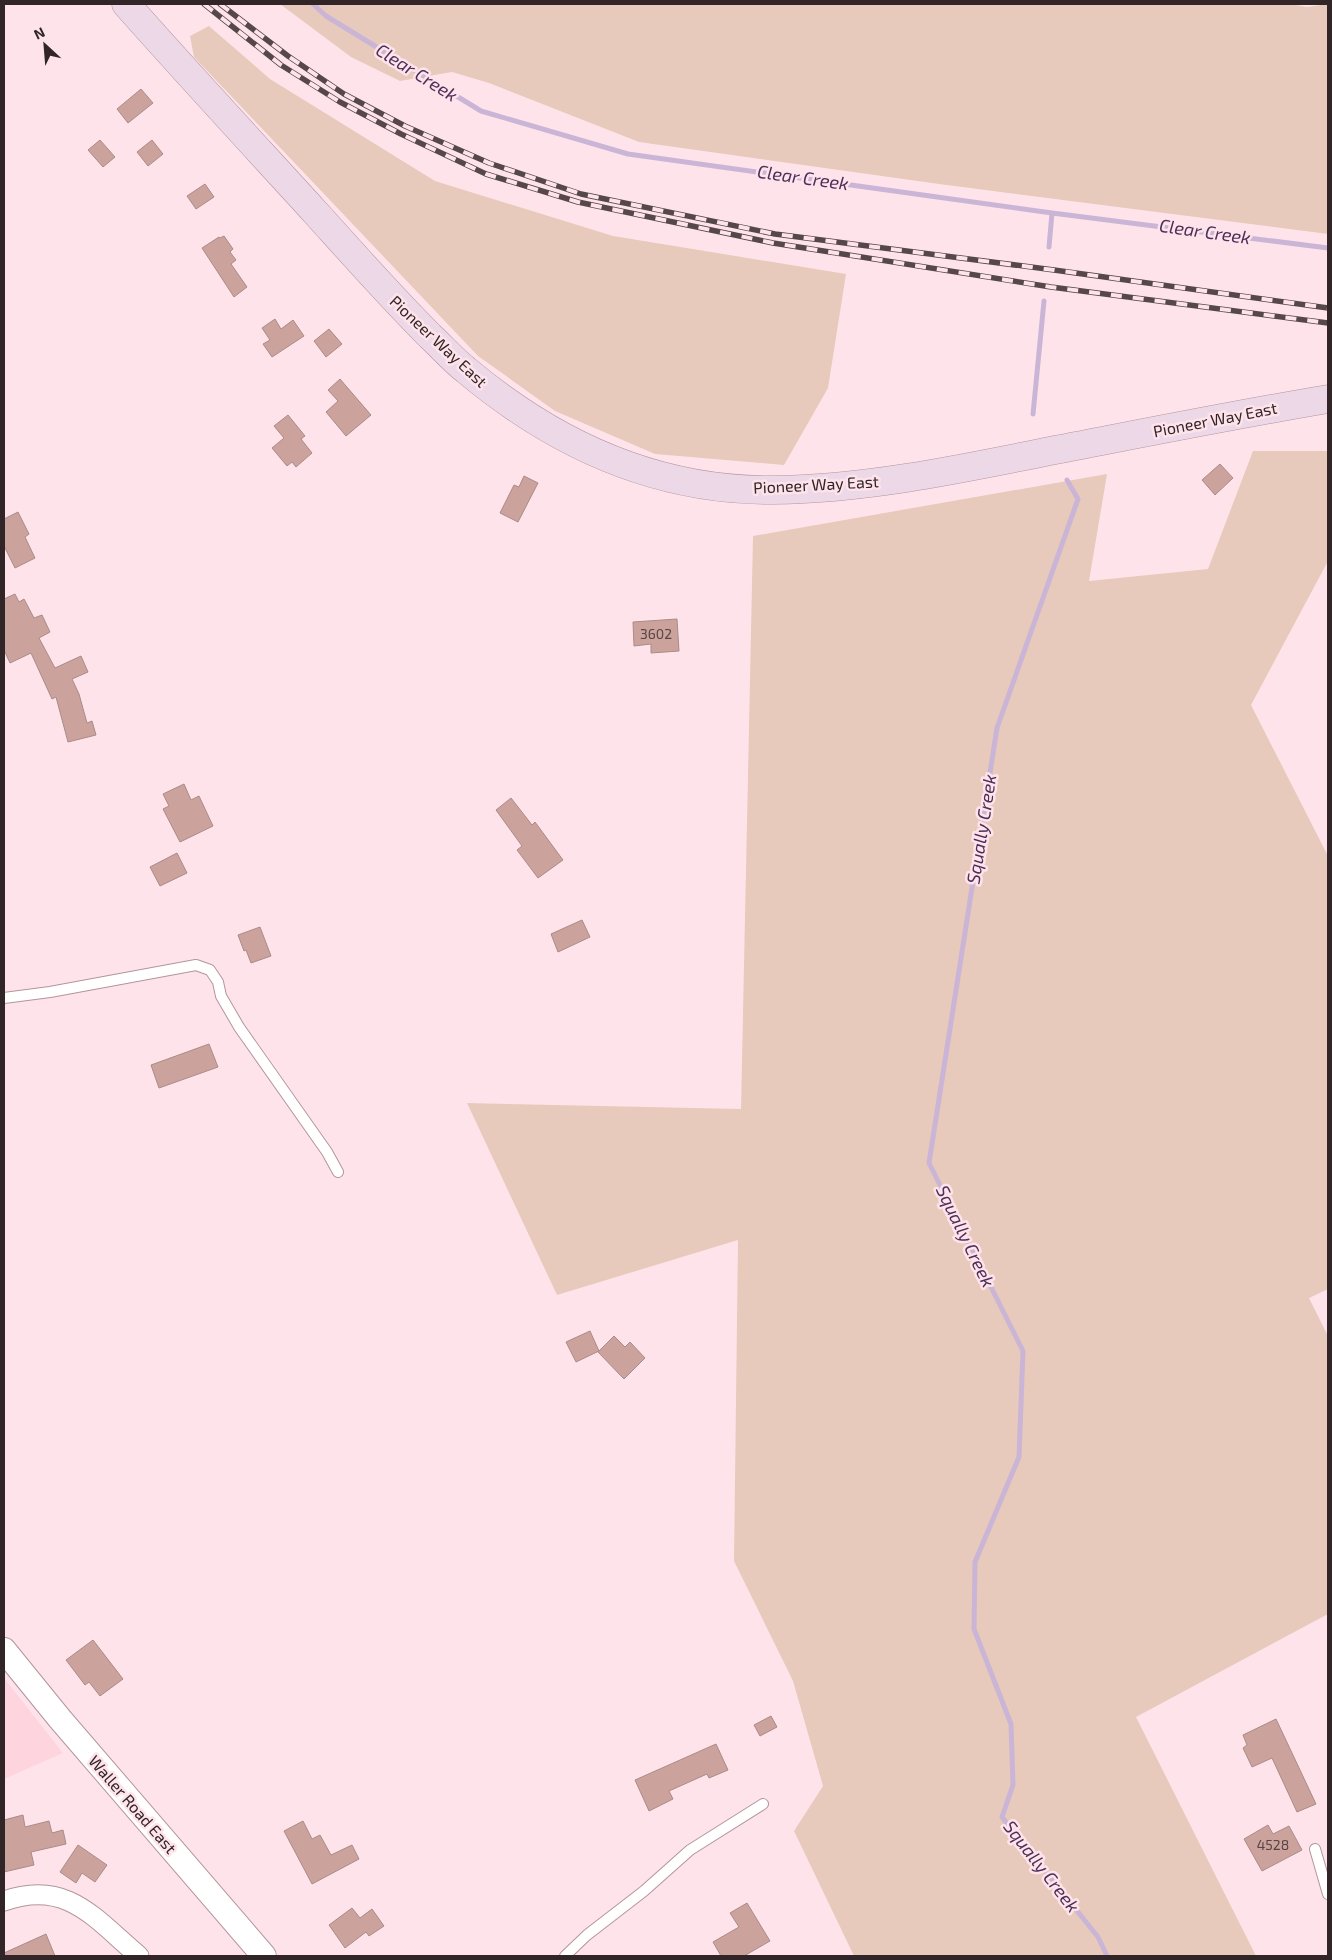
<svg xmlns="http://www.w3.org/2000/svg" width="1332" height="1960" font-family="'Exo 2',sans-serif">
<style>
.built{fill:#fed5df}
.green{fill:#e7cabb}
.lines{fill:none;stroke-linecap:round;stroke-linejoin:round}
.stream{stroke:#cbb5d6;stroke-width:5}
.building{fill:#cca29d;stroke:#a98b88}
.service-casing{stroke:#b3959c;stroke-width:12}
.minor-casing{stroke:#b3959c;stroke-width:21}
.tertiary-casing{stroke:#b3959c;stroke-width:26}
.secondary-casing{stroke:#b3959c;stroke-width:29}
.service{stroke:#fff;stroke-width:10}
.minor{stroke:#fff;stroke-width:19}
.tertiary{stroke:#fff;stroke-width:24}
.secondary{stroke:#edd8e7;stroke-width:28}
.rail-casing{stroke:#55474b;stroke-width:5.5}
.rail{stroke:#fee4ea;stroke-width:4;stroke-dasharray:11;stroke-linecap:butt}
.labels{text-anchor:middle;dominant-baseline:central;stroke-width:5;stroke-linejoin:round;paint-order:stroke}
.number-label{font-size:14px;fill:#584445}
.street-label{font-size:16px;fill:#312528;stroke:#fee4ea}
.water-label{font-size:18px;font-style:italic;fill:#4c2f5a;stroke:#fee4ea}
</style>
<rect width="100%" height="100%" fill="#fee4ea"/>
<path class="built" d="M4 1678 63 1753 4 1779Z"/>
<path class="green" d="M280 4H1290L1307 7 1328 4V234L939 184 639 142 489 83 452 72 400 81 351 57Z
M209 26 270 79 435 181 613 236 846 274 828 388 784 465 655 454 555 411 478 356 194 57 190 36Z
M1253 451H1328V561L1251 705 1328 856V1289L1309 1298 1328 1336V1614L1136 1717 1256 1956H854L794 1831 823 1786 793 1681 734 1561 738 1240 557 1295 467 1103 741 1109 753 536 1107 474 1089 581 1208 569Z"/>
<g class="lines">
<path class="stream" d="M313 4 326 16 481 111 628 154 1052 213 1328 248
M1049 247 1052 213
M1033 414 1044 301
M1067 480 1078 499 997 728 929 1163 1023 1351 1019 1457 975 1562 974 1629 1011 1724 1013 1785 1002 1817 1098 1937 1107 1956"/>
</g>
<path class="building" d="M141 89 153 103 128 123 117 109Z
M100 140 115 157 103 167 88 150Z
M152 140 163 154 148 166 137 152Z
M205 184 214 197 196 209 187 196Z
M224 236 233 249 230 252 236 260 231 264 247 287 234 297 202 248 219 237 220 238Z
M275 319 281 329 293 320 304 336 272 357 263 344 270 340 262 328Z
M329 329 342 344 326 357 314 341Z
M340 379 371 415 346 436 326 412 338 401 328 390Z
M288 415 305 436 301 439 312 453 296 467 292 462 287 466 272 448 284 438 274 426Z
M1220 464 1233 478 1215 495 1202 480Z
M524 476 538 483 518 522 500 513 514 485 519 487Z
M18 512 29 534 25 537 35 558 15 568 4 546V519Z
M15 594 19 602 24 599 34 618 42 615 50 632 39 638 55 668 81 656 88 672 72 679 79 694 87 723 92 721 96 735 68 742 56 697 52 699 31 653 10 663 4 650V599Z
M677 619 679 651 651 653V644L634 646 633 622Z
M184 784 191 800 199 796 213 826 180 842 163 809 169 806 163 794Z
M511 798 532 825 535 822 563 860 538 878 517 850 522 846 496 810Z
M177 853 187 873 160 886 150 867Z
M582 920 590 937 558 952 551 934Z
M260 927 271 956 251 963 246 950 244 951 238 935Z
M209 1044 218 1067 159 1088 151 1065Z
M590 1331 599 1351 576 1362 566 1342Z
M614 1336 625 1347 630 1342 645 1358 624 1379 598 1352Z
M93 1640 123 1679 100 1696 89 1682 85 1685 66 1660Z
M771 1716 777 1727 760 1736 754 1725Z
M1276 1719 1316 1804 1297 1812 1272 1758 1252 1767 1243 1748 1247 1745 1243 1735Z
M716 1744 728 1770 709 1778 707 1774 669 1791 673 1799 649 1811 635 1780Z
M23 1815 25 1827 49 1821 52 1833 63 1830 66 1844 31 1852 34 1865 4 1872V1820Z
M303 1821 312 1839 320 1835 331 1855 352 1845 359 1859 312 1884 284 1831Z
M1268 1825 1273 1834 1289 1826 1302 1850 1262 1871 1244 1839Z
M78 1845 107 1865 95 1882 82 1873 76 1883 60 1872Z
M747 1903 770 1941 744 1956H721L713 1942 739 1927 730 1913Z
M352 1908 360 1918 372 1909 384 1926 369 1936 366 1932 345 1948 329 1925Z
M46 1934 55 1956H4V1953Z"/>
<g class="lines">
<defs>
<path id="service" d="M4 998 50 992 196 965 210 970 218 982 221 996 239 1027 327 1152 338 1172
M1315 1849 1328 1894
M565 1956 587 1935 644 1891 690 1850 763 1804"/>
<path id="minor" d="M4 1901C67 1879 94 1918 139 1956"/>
<path id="tertiary" d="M4 1650 60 1719 264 1956"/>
<path id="secondary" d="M126 4C188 74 252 143 315 212 353 254 390 296 430 336 442 347 453 360 466 370 554 444 656 491 773 490 864 489 956 470 1045 452 1139 434 1233 415 1328 399"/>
</defs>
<use href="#service" class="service-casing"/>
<use href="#minor" class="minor-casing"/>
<use href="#tertiary" class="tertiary-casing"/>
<use href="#secondary" class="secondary-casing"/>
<use href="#service" class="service"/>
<use href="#minor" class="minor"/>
<use href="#tertiary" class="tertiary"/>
<use href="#secondary" class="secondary"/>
<defs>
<path id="rail" d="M204 4 281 65 340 102 401 134 486 174 578 202 773 243 1051 287 1328 323
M220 4 288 56 344 94 405 126 489 163 581 194 775 234 1054 270 1328 308"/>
</defs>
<use href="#rail" class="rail-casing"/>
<use href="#rail" class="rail"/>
</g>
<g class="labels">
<g class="number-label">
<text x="656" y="633">3602</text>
<text x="1273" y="1844">4528</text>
</g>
<g class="street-label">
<text transform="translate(439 341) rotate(43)">Pioneer Way East</text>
<text transform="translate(1215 419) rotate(-11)">Pioneer Way East</text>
<text transform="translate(816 484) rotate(-3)">Pioneer Way East</text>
<text transform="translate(133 1804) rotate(49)">Waller Road East</text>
</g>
<g class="water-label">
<text transform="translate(417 72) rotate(32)">Clear Creek</text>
<text transform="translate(803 177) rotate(8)">Clear Creek</text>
<text transform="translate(1205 231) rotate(8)">Clear Creek</text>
<text transform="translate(981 829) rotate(-81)">Squally Creek</text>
<text transform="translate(966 1236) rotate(64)">Squally Creek</text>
<text transform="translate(1042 1866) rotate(52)">Squally Creek</text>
</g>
</g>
<rect width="1332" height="1960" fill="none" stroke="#312528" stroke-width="10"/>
<g transform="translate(45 45) rotate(334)" stroke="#fee4ea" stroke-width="4" paint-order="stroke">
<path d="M0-4L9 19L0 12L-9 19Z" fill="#312528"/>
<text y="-8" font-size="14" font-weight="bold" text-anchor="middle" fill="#312528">N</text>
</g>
</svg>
